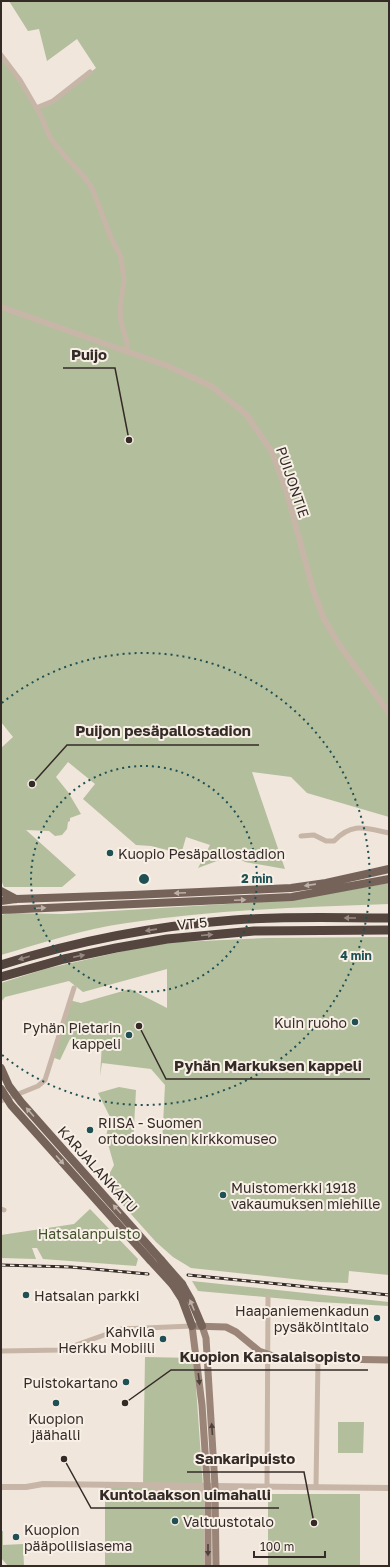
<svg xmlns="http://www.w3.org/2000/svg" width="390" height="1567" font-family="'Golos Text',sans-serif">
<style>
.green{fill:#b3be9c}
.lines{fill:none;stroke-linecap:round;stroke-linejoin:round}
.minor{stroke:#c7b6a7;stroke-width:5}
.tertiary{stroke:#c7b6a7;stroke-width:6}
.secondary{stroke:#9b8579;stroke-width:7}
.primary{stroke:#756259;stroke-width:8}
.motorway{stroke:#55453f;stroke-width:9}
.rail-casing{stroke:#342b27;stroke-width:3}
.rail{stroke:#f8f0e7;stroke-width:1.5;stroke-dasharray:4.5;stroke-linecap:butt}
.primary-bridge{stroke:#756259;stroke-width:8}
.oneway{fill:#bdb0a7}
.oneway2{fill:#968982}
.oneway3{fill:#4e423c}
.ring{fill:none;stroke:#1f5053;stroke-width:2;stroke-dasharray:2 4}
.poi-dot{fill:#1f5053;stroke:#f8f0e7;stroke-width:1.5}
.labels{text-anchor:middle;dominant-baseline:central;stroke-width:4;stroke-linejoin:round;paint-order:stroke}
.street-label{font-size:14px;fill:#342b27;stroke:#f8f0e7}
.poi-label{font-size:14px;fill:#342b27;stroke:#f8f0e7;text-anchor:start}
.park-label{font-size:14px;fill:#44512d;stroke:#f8f0e7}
.centre{fill:#1f5053;stroke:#f8f0e7;stroke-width:2}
.ring-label{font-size:12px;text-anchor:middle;font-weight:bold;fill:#1f5053;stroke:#f8f0e7;stroke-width:4;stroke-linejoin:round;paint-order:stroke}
.leader{fill:none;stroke:#342b27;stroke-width:1.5}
.callout-dot{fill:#342b27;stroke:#f8f0e7;stroke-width:1.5}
.callout-label{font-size:15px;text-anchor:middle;font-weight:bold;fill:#342b27;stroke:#f8f0e7;stroke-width:4;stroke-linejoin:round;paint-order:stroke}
</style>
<rect width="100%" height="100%" fill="#f0e6db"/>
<path class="green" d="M9 1H389V817L307 793 291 777 252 772 285 869 245 862 233 855 198 868 210 845 186 837 180 858 167 850 151 846 136 845 83 799 95 784 68 762 56 777 68 792 81 814 70 818V821L68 822 67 829 62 835 55 836 49 831 26 830 76 875 62 887H4L1 880V748L13 737 1 722V55L36 107 53 101 96 68 77 39 47 61 39 29 28 31Z
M389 883V904C301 907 214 910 127 923 84 929 42 943 1 955V915L9 913 62 914 291 900Z
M389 937V1275L349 1271 348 1283 321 1282 191 1268 173 1257 156 1242 104 1184 114 1165 106 1137 110 1117 98 1093 119 1087 136 1090 133 1144H162L165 1085 151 1069 102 1063 100 1076 102 1044 80 1042 70 1039 60 1060 52 1057 69 1000 81 1003 130 989 167 1008V969L83 992 69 981 5 997 1 1002V983L45 969 159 943 267 938Z
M90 1209 138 1259 136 1266 43 1259 37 1248H32L36 1259 1 1258V1235L74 1224Z
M192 1281 389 1302V1306L319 1302 198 1291Z
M145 1357 194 1358 204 1501V1566H105V1485H143Z
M338 1422H364L363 1453H338Z
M268 1494H360V1566H268Z
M1 1531H3V1545L23 1544 24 1566H8L1 1558Z"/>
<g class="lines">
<path class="minor" d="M1 55 20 80 41 116 50 138 63 154 85 178 92 188 111 238 121 257 124 280 120 310 121 322 127 343V352
M36 108 53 101 90 72
M301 836 314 835 326 841H334C352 822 365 828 389 833
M1 1101 38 1086 45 1080 74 988
M1 1209 4 1210
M1 1351 62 1350 121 1329 192 1326
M267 1486 268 1297
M316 1487 318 1359"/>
<path class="tertiary" d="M1 307 168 366 211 386 246 414 272 452 287 493 313 590 324 619 338 643 389 713
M1 1487H26L43 1484 389 1488
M154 1488C180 1494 208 1493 234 1489"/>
<path class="secondary" d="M202 1326 206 1338 215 1486 216 1566
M208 1566V1497L202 1405 192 1326 226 1327 236 1332 259 1351 279 1358 389 1360"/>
<path class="primary" d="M1 891 16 899
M1 901 16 899 132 895 291 888 326 883 389 869
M1 910 292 897 389 879
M1 1068 9 1086 21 1102 161 1260
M1 1089 11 1105 150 1260
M182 1284 191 1300 202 1326
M173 1285 182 1299 192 1326"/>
<path class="motorway" d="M1 965C76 941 155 926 234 920 285 916 337 918 389 918
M1 977 64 959 116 948 167 939 254 931 389 930"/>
<defs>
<path id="rail" d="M1 1265 71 1267 148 1274
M188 1275 389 1295"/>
</defs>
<use href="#rail" class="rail-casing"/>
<use href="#rail" class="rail"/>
<path class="primary-bridge" d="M150 1260 173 1285
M161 1260 182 1284"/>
</g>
<defs><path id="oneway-solid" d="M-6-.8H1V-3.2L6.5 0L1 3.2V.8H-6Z"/></defs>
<g class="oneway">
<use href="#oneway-solid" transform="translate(310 885) rotate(172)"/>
<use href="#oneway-solid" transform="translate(180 893) rotate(177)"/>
<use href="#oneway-solid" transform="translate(240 900) rotate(-3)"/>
<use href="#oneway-solid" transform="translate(40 908) rotate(-2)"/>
<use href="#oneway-solid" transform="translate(30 1112) rotate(-132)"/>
<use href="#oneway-solid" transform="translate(60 1160) rotate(48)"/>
<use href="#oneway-solid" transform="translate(117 1209) rotate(-132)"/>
<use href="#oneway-solid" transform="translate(192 1305) rotate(-113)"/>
</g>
<g class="oneway2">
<use href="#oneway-solid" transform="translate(350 918) rotate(-180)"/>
<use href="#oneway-solid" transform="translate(151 930) rotate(172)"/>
<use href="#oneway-solid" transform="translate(207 935) rotate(-5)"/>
<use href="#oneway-solid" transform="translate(79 956) rotate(-12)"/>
<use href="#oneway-solid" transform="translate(24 958) rotate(164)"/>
</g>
<g class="oneway3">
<use href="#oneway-solid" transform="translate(199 1379) rotate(83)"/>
<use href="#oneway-solid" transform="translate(212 1429) rotate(-94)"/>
<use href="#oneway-solid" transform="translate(208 1550) rotate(90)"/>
</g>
<g class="ring">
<circle cx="144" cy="879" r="113"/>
<path d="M2 703A226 226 0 1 1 2 1055"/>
</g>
<g class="poi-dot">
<circle cx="110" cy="853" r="4"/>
<circle cx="355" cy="1022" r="4"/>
<circle cx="129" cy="1035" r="4"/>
<circle cx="90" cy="1130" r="4"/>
<circle cx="223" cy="1195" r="4"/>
<circle cx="26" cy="1295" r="4"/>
<circle cx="377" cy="1318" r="4"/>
<circle cx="163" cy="1339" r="4"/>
<circle cx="126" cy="1382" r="4"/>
<circle cx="56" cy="1403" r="4"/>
<circle cx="175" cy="1521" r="4"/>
<circle cx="16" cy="1537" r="4"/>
</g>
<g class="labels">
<g class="street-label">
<text transform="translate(293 482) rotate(71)">PUIJONTIE</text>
<text transform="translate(192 923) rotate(-5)">VT 5</text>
<text transform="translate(98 1169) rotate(48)">KARJALANKATU</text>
</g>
<g class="poi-label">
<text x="118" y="853">Kuopio Pesäpallostadion</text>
<text x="347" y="1022" text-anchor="end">Kuin ruoho</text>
<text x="121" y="1027" text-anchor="end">Pyhän Pietarin<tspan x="121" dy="16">kappeli</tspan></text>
<text x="98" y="1122">RIISA - Suomen<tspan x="98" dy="16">ortodoksinen kirkkomuseo</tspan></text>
<text x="231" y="1187">Muistomerkki 1918<tspan x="231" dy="16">vakaumuksen miehille</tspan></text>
<text x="34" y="1295">Hatsalan parkki</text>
<text x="369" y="1310" text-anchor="end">Haapaniemenkadun<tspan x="369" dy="16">pysäköintitalo</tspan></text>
<text x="155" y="1331" text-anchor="end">Kahvila<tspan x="155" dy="16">Herkku Mobiili</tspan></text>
<text x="118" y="1382" text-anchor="end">Puistokartano</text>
<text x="56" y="1418" text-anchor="middle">Kuopion<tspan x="56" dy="16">jäähalli</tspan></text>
<text x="183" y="1521">Valtuustotalo</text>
<text x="24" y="1529">Kuopion<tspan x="24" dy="16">pääpoliisiasema</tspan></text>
</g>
<g class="park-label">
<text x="89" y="1233">Hatsalanpuisto</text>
</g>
</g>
<circle cx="144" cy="879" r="6" class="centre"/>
<g class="ring-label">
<text x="257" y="883">2 min</text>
<text x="356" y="960">4 min</text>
</g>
<path class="leader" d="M129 440L115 368H63M32 784L67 745H259M139 1026L166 1079H370M125 1403L171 1370H368M314 1523L304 1472H187M64 1459L91 1508H279"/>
<g class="callout-dot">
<circle cx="129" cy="440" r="4"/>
<circle cx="32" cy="784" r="4"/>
<circle cx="139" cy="1026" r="4"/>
<circle cx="125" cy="1403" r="4"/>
<circle cx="314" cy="1523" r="4"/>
<circle cx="64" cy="1459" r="4"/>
</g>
<g class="callout-label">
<text x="89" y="360">Puijo</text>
<text x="163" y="736">Puijon pesäpallostadion</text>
<text x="268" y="1071">Pyhän Markuksen kappeli</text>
<text x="270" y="1362">Kuopion Kansalaisopisto</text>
<text x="245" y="1464">Sankaripuisto</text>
<text x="185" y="1500">Kuntolaakson uimahalli</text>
</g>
<rect width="390" height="1567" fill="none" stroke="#342b27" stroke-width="4"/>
<path d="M254 1551v6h71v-6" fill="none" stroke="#342b27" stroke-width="2"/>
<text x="260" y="1551" font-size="12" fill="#342b27" stroke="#f8f0e7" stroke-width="3" paint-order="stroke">100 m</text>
</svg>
